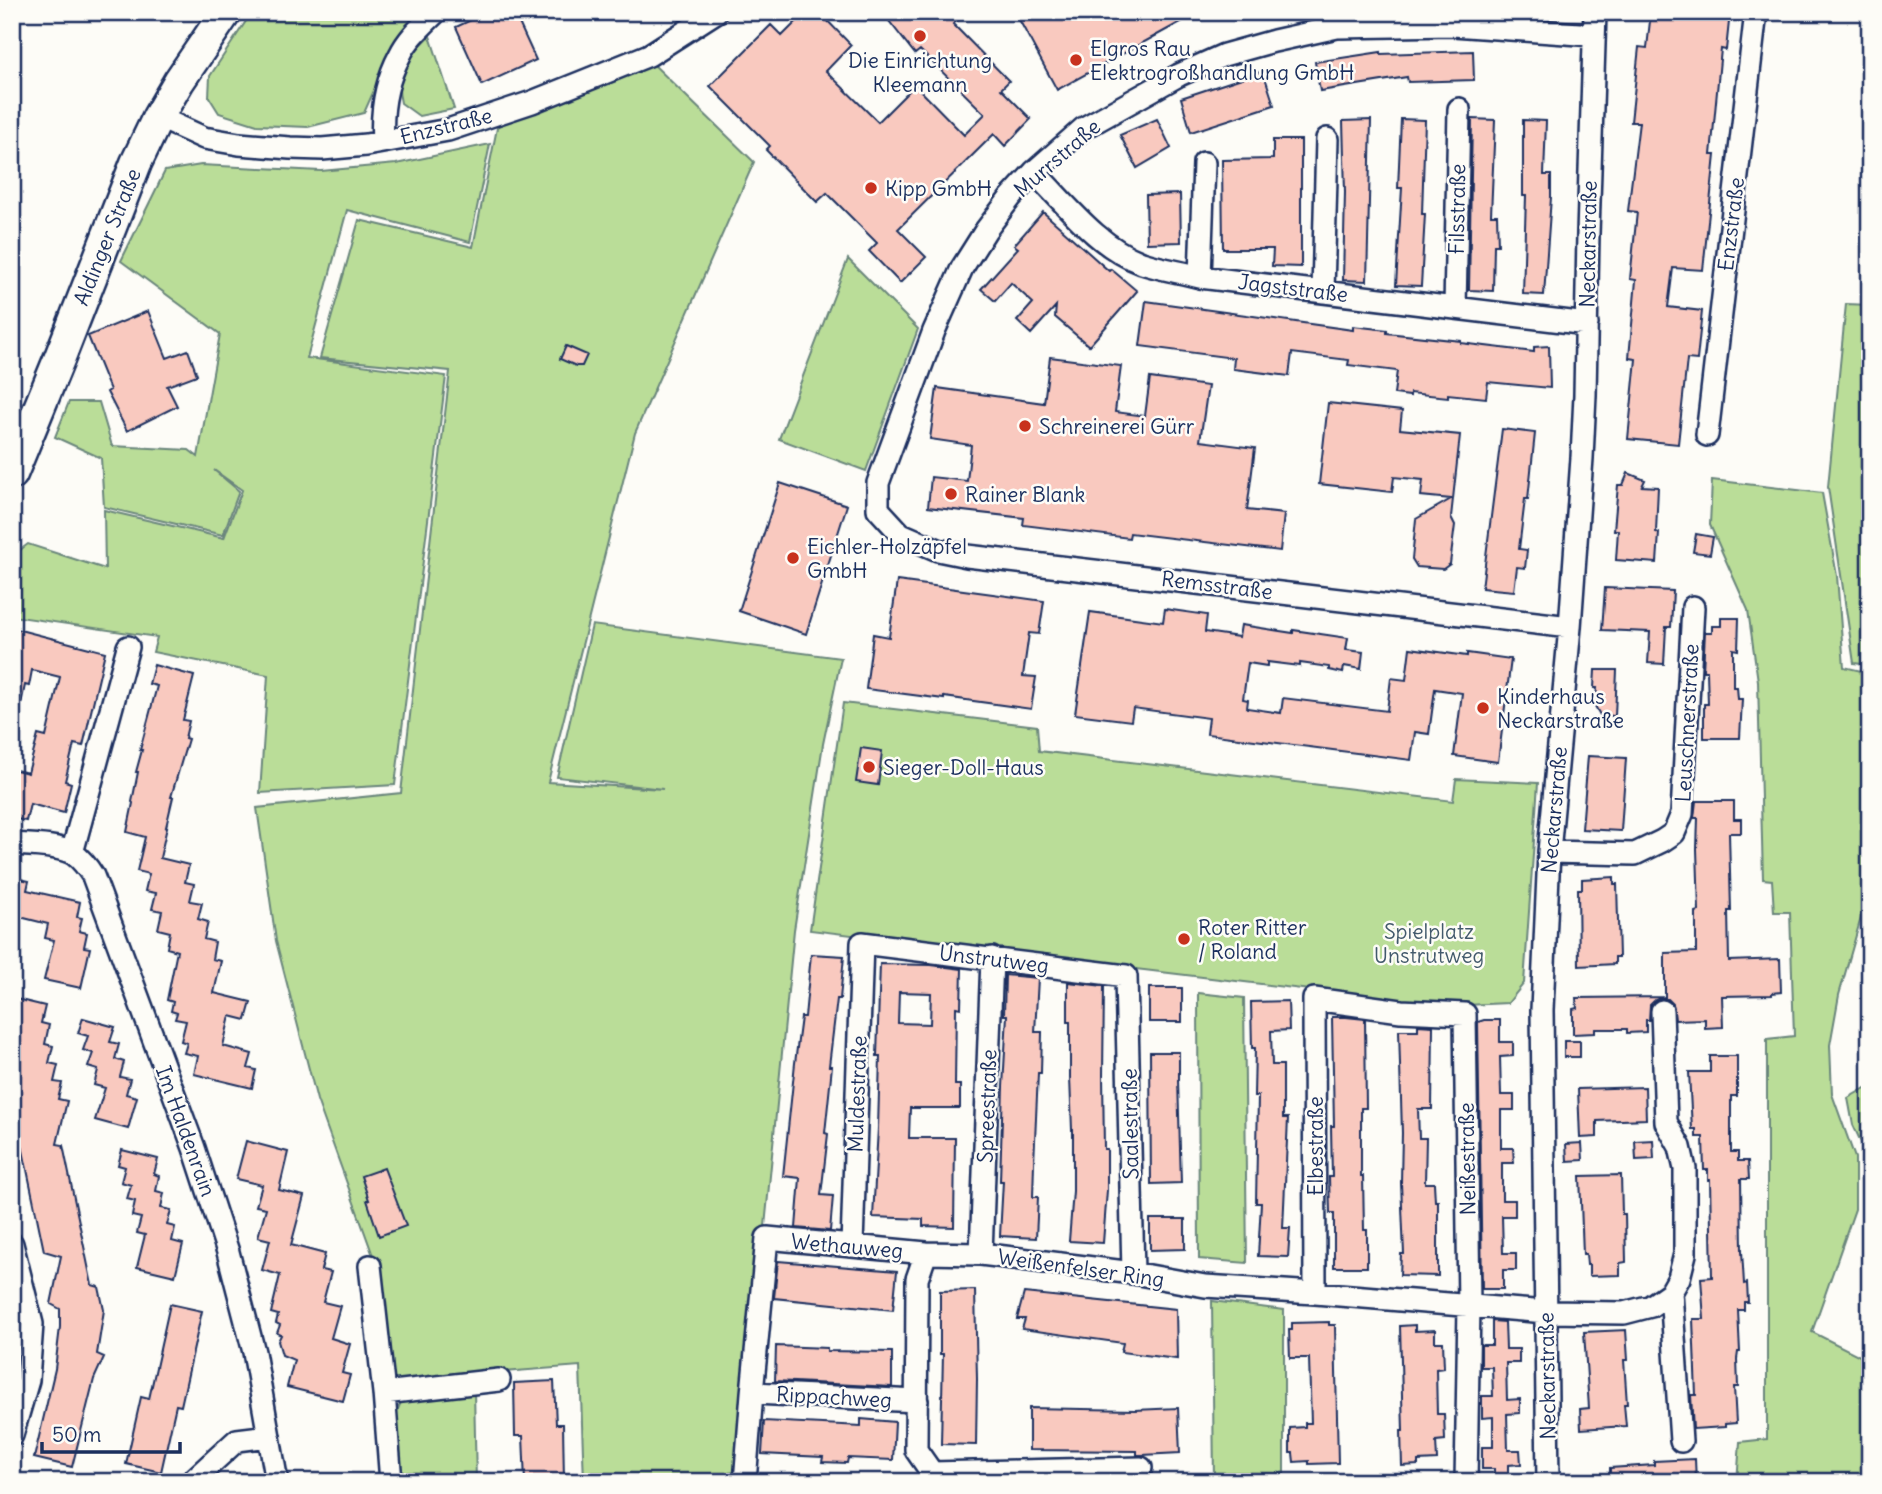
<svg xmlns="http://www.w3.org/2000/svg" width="1882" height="1494" font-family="Delius,sans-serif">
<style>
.green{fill:#badd98;stroke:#6a867b;stroke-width:2}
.building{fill:#f9c9bf;stroke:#1b2f5e;stroke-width:2;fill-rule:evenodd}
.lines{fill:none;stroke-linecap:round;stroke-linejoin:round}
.street-casing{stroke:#1b2f5e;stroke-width:26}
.secondary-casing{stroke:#1b2f5e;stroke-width:35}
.street{stroke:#fdfcf7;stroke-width:21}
.secondary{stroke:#fdfcf7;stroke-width:30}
.poi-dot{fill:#c8321e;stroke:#fdfcf7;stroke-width:2.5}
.labels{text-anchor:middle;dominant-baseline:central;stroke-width:5;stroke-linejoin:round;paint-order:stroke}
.poi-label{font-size:21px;fill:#1b2f5e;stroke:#fdfcf7;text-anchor:start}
.street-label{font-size:21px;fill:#1b2f5e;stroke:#fdfcf7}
.park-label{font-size:21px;fill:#435a6c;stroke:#fdfcf7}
</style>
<rect width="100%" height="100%" fill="#fdfcf7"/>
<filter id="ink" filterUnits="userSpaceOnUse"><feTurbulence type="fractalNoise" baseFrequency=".0143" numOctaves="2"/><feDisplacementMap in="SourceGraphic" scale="14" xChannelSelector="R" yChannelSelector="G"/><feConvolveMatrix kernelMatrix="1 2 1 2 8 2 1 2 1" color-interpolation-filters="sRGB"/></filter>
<g filter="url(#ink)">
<path class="green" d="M252 12H419L395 43 364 113 308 127 257 125 219 113 209 97 210 76Z
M430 36 454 109 419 116 401 103C393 68 407 59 430 36Z
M650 61 754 162 635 433 548 782 663 789 557 777 592 625 841 658 823 744 794 930 740 1482H584L580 1366 387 1381 376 1264 317 1100 276 941 257 808 401 793 450 371 320 358 359 220 473 247 498 123Z
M490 144 470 242 347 210 307 358 446 376 395 785 260 793 268 675 153 652 157 637 12 616V556L28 544 105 569 104 510 224 538 242 490 214 470 239 491 223 535 104 507 101 458 55 437 69 402H99L112 446 189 450 198 457 220 334 121 261 165 171 201 165 321 171 396 164Z
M848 259 918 329 866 471 779 439Z
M1846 304 1870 305V665L1854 663 1828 487Z
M1712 480 1822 493 1837 576 1844 667 1870 673V886L1839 995 1830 1045 1832 1094 1855 1158V1209L1812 1332 1870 1361V1482H1737L1740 1442 1767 1439V1039L1794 1036 1790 912H1774L1772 880 1763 879 1758 681 1748 610 1710 525Z
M843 703 1037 726 1039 751 1453 801 1456 779 1538 783 1524 983 1508 1003 1444 1006 810 930Z
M1198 993 1244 998 1247 1263 1199 1259Z
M1867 1087 1870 1088V1155L1866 1153 1853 1125 1848 1098Z
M1212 1301 1284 1310V1482H1214Z
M474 1390 476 1482H397L391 1425 401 1402Z"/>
<path class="building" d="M488 12H514L536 60 482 85 456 27Z
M806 12H819L851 45 826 71 878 122 915 85 964 135 985 114 920 50 915 54 882 12H968L953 24 1009 81 1001 89 1031 119 1005 146 994 134 898 229 926 257 900 283 869 251 877 243 827 193 817 202 766 150 770 146 710 86 771 25 782 36Z
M1015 12H1199L1057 90Z
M1651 12H1730L1726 50 1721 49 1711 155H1715L1703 270 1673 268 1668 307 1702 311 1697 360 1687 359 1678 444 1628 439 1636 359 1629 358 1636 280 1630 279 1637 212 1628 211 1639 122H1631L1639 47 1647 48Z
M1473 51 1474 80 1408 82 1407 77 1320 91 1315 62 1381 52V54Z
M1263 71 1274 105 1191 132 1181 98Z
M1157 119 1171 148 1137 168 1120 135Z
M1401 119 1425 120 1422 214H1425L1421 286 1396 285 1402 188H1398Z
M1472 119 1495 120 1491 215H1497L1498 245H1494L1493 291 1469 290Z
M1371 120 1367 281 1343 280 1345 192 1343 121Z
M1523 120 1546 121 1544 175H1551V197L1544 295 1523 294 1526 196H1523Z
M1273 140H1301V267L1272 266 1273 249H1223L1222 160 1273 159Z
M1180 194 1181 242 1147 243 1146 195Z
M1043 212 1109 271 1111 269 1137 291 1089 346 1055 317 1056 306 1031 334 1017 321 1033 303 1011 283 995 301 981 289 1018 248 1014 245Z
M1146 301 1353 330V326L1387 330V333L1461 341V343L1534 352V347L1549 346 1550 388 1488 382 1486 398 1448 394V397L1410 393V396L1394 394 1397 371 1348 365 1349 360 1292 353 1289 376 1233 369 1234 358 1140 346Z
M148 311 167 358 188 350 197 375 167 386 177 406 127 431 107 392 110 390 88 336Z
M566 346 587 355 582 366H576L560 359Z
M1050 357 1121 366 1115 412 1145 416 1150 378 1208 386 1200 441 1255 448 1247 510 1284 514 1280 551 1130 533 1129 538 1023 525 1024 518 928 507 931 477 967 481 971 445 930 439 937 388 1044 403Z
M1328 403 1402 411 1400 429 1460 435 1451 517 1455 525 1450 564 1443 569 1417 567 1412 559 1416 519 1451 499 1421 496 1423 480 1394 477 1392 492 1319 484Z
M1502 429 1535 433 1528 499H1525L1519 549 1527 550 1525 568 1517 567 1514 591 1482 588Z
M1628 473 1645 480 1642 486 1658 487 1656 532 1659 533 1657 563 1616 560 1618 530H1614L1618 485H1623Z
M780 483 847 505 806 634 739 611Z
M1696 534 1713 537 1710 554 1693 552Z
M897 581 1044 601 1039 634 1029 633 1023 676 1036 677 1031 709 944 697V699L866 689 873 634 889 637Z
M1605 588 1673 591 1671 627H1666L1664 664 1648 663 1650 632 1602 630Z
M1165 609 1207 615 1205 632 1239 637 1241 625 1293 633V630L1348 638 1346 650 1363 652 1361 669 1344 666 1343 673 1329 670V667L1300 663V666L1267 662V666L1248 663 1243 699 1248 700 1247 708 1281 713 1283 698 1387 711 1391 678 1406 680 1410 648 1467 656V653L1511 659 1498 762 1454 756 1462 693 1435 689 1429 734 1415 732 1411 760 1207 734 1209 718 1133 708 1131 721 1075 714 1090 612 1163 622Z
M1721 618H1739L1738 650 1733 649V687H1737L1738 699H1742L1740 738H1704V704H1708L1707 671H1703L1705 632H1712V626H1721Z
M12 628 105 652 83 746 74 744 65 781 71 783 64 813 30 804 26 821 12 818V769L28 773 38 735 46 737 60 677 32 670 29 686 25 685 19 714H12Z
M154 665 194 676 183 720 189 721 185 738 188 739 171 797H173L166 827H167L160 858 189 865 185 882 194 884 190 901 202 903 198 919 208 922 204 939 215 942 212 959 221 961 214 993 251 1002 246 1020 230 1016 223 1046 252 1054 248 1068 256 1070 252 1088 194 1074 198 1056 184 1053 187 1043 181 1041 186 1021 175 1019 177 1013 171 1011 173 1002 167 1000 177 951 167 948 170 932 158 929 162 911 152 909 156 893 145 891 149 874 137 871 145 837 127 832 133 803 132 802 138 772H136L142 750H140L157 686 149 684Z
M1595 670H1617L1615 716 1600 715 1595 706 1597 688H1594Z
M861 748 882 751 878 785 856 782Z
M1588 756 1626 758 1621 831 1582 829Z
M1696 801H1734V819H1741V833H1729L1731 911H1728L1729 961 1780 959 1781 992 1772 993V995L1722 996 1723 1027 1705 1028V1019L1675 1020 1673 1004 1668 999 1661 998 1655 1000 1650 1005 1649 1020H1646V1032L1627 1033V1029H1595V1033L1573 1034V1009L1577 1008 1576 998 1665 997V953L1696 952V912L1699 911 1697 849 1698 818H1694Z
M12 877 29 881 27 890 80 902 77 917 82 918 79 931 87 933 84 947 90 948 81 988 44 980 54 940 45 938 48 924 20 917 18 928 12 927Z
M1614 877V884H1617L1619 957H1615V964L1579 966 1578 889H1582V879Z
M811 954 844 956 840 999H837L829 1066H832L825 1133 828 1134 821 1195 833 1196 830 1231 796 1228 800 1178 783 1176 795 1063 801 1017H805Z
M880 964 931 965 962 969 961 1008 956 1007 955 1085H960V1108H910L909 1138H955L954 1227 923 1226V1219L873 1217 878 1128 880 1056H877ZM899 992 931 993 930 1024 898 1023Z
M1005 975 1038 978 1035 1032H1042L1041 1073H1038L1034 1163 1033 1197H1038L1036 1238 1000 1236 1003 1181H1000L1003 1087 1007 1015H1004Z
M1068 982 1104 986 1103 1076 1104 1149H1107V1190L1103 1243 1069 1241 1073 1191V1130H1072L1070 1077V1022H1068Z
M1149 988H1182V1022H1149Z
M12 998 45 1006 41 1023 49 1025 45 1044 53 1046 49 1063 58 1065 54 1082 62 1083 58 1099 67 1101 57 1144 63 1145 92 1285 99 1287 104 1310 97 1354 104 1357 94 1379 72 1467 34 1458 55 1369 60 1327V1309L51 1304 61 1256 44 1251 14 1107H12Z
M1288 1001 1289 1030 1271 1031 1272 1065H1283V1118H1288L1283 1228H1290L1288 1257 1258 1256 1261 1203H1256L1258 1096H1254L1255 1048H1252L1251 1002Z
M1332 1017H1346L1365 1019 1366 1108H1361V1176H1363L1364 1230H1367V1267H1334V1213H1330L1329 1177H1332L1331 1126H1334Z
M83 1018 115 1027 110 1042 119 1044 115 1059 124 1062 120 1077 130 1079 126 1094 137 1097 128 1129 95 1120 105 1088 94 1085 98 1070 88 1067 93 1053 83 1050 88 1036 78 1033Z
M1484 1020H1500V1042H1513V1056L1500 1057 1501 1095H1514V1110H1501V1148H1513L1514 1163H1502V1200H1515V1216H1502L1503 1253H1516V1270H1503V1289H1482L1478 1022Z
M1418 1025 1433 1026 1432 1109H1418L1419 1138H1426L1425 1183H1434L1435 1201H1438V1276L1400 1275 1401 1254H1404L1401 1183 1402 1133 1399 1030H1418Z
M1564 1041H1580V1057H1564Z
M1150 1052H1179V1080H1178L1181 1183 1151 1184Z
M1710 1056H1737V1096H1731V1152H1738V1161H1748L1749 1179H1741L1742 1251 1744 1284 1747 1283 1748 1302H1744V1310H1738L1740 1352H1738L1737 1359 1738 1387H1734L1736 1423 1725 1424V1427L1693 1429 1691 1395H1696L1693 1319H1704L1701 1278 1712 1277 1710 1180H1708V1170H1704L1703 1137H1696V1129H1692L1689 1072H1710Z
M1645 1087 1646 1119 1597 1121V1137L1580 1138 1578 1089Z
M1653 1140 1654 1159 1636 1160 1635 1141Z
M246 1141 288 1152 279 1190 304 1196 291 1245 325 1254 321 1270 331 1272 323 1302 340 1306 331 1338 350 1344 342 1373 350 1375 343 1401 287 1387 294 1360 282 1355 278 1341 281 1335 277 1333 280 1325 276 1323 278 1315 271 1313 280 1275 262 1270 270 1240 258 1237 266 1208 256 1206 262 1185 236 1179Z
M1582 1143 1583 1160 1567 1161 1566 1144Z
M122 1150 158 1159 154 1174 159 1176 156 1191 164 1193 161 1208 171 1210 167 1225 175 1227 172 1241 183 1244 175 1276 137 1267 145 1235 137 1233 141 1218 132 1216 135 1201 127 1199 131 1185 121 1182 125 1167 118 1165Z
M384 1168 406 1226 379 1236 367 1200H369L361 1176Z
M1621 1175 1622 1214H1625L1626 1262 1620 1263V1275L1589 1276V1265H1587L1586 1254H1583L1580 1176Z
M1150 1219H1185V1249L1150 1250Z
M778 1261 897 1271 893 1310 774 1298Z
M975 1290 977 1379 976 1445 941 1444 943 1354H940V1291Z
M1024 1293 1176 1309 1177 1359 1121 1352 1123 1343 1022 1329 1025 1319H1017Z
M170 1304 202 1311 181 1406 176 1405 161 1472 126 1464 141 1397 149 1399Z
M1492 1321 1505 1322 1506 1349H1519V1363H1506L1507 1400 1520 1399V1413L1507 1414 1508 1450H1520L1521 1464 1508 1465V1482H1494V1469H1482V1447H1493V1417L1482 1418V1396H1493L1492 1367H1481V1345H1492Z
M1329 1322V1325H1335L1338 1463 1309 1464V1461L1294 1462 1293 1453H1290V1428L1305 1427V1423H1311L1309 1358H1290L1289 1330H1292V1323Z
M1415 1325V1331L1435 1330V1342H1443L1444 1368 1436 1369 1437 1414H1444L1445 1440 1436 1441 1437 1460 1418 1461V1465L1402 1466 1401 1431H1403L1400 1326Z
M1626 1330 1628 1360H1624L1627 1404H1624L1626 1426 1581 1429 1580 1409 1589 1408 1584 1332Z
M776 1346 827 1348V1351L892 1352V1387L775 1381Z
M554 1381 556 1424H563L564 1482H525L523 1436H515L514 1383Z
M1029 1408 1135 1410 1178 1408 1180 1453 1142 1455H1137V1451L1029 1450Z
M861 1419 895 1422 893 1460 848 1458 847 1463 822 1462 823 1457 762 1454 764 1421 861 1426Z
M1695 1459 1696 1482H1610V1468L1654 1465V1461Z"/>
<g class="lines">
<defs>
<path id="street" d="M158 117 204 138 239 144 290 148 322 149 366 145 448 130 532 102 649 55 716 12
M383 141C381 112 386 81 400 55 408 38 423 25 436 12
M1034 172C1066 204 1098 247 1142 263 1160 269 1181 272 1200 277L1587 324
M1200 277 1204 163
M1323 292 1327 139
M1455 308 1459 109
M1707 435 1756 12
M1570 627 967 556 938 550 901 534 878 509V483L934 331 962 268 986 230 1011 197 1034 172 1084 128 1179 75 1224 55 1274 41 1337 27 1453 25 1594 35
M12 844C29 845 60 845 74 854 82 860 88 868 93 876L194 1148 228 1252 254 1352 277 1482
M1549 852 1635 854 1662 841 1674 833 1682 814 1693 607
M72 853 128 647
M12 1244 32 1324 28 1380 12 1435
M852 1246 862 943 1126 976 1133 1273
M981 1254 992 958
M370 1266 384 1393 391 1482
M1671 1292 1681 1441
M1315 1293 1314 999 1401 1011 1465 1014 1469 1305 1466 1482
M384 1393 499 1380
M752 1393 917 1401
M932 1473 1141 1468
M191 1482 237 1440 269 1436
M745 1482 752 1393 767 1238 926 1253
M932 1482V1473L916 1450 917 1279 926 1253 981 1254 1133 1273 1205 1286 1315 1293 1546 1312 1624 1313 1651 1306 1671 1292 1679 1278 1685 1254V1169L1680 1147 1666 1122 1662 1011
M1548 1482 1542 1010 1549 852 1570 627 1582 458 1585 395 1588 234 1595 12"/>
<path id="secondary" d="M12 474 60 357 136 163 158 117 179 81 226 12"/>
</defs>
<use href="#street" class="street-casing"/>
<use href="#secondary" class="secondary-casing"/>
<use href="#street" class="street"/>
<use href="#secondary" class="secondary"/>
</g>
</g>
<g class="poi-dot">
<circle cx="920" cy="36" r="7"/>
<circle cx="1076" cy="60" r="7"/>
<circle cx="871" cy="188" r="7"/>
<circle cx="1025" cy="426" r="7"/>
<circle cx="951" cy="494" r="7"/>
<circle cx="793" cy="558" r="7"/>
<circle cx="1483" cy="708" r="7"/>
<circle cx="869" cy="767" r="7"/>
<circle cx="1184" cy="939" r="7"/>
</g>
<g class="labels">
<g class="poi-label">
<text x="1090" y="48">Elgros Rau<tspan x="1090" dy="24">Elektrogroßhandlung GmbH</tspan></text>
<text x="920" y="60" text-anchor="middle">Die Einrichtung<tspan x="920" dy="24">Kleemann</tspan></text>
<text x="885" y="188">Kipp GmbH</text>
<text x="1039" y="426">Schreinerei Gürr</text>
<text x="965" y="494">Rainer Blank</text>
<text x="807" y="546">Eichler-Holzäpfel<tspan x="807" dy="24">GmbH</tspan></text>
<text x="1497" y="696">Kinderhaus<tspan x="1497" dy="24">Neckarstraße</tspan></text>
<text x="883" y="767">Sieger-Doll-Haus</text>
<text x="1198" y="927">Roter Ritter<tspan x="1198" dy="24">/ Roland</tspan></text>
</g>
<g class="street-label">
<text transform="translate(446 126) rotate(-14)">Enzstraße</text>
<text transform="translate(1057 158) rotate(-41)">Murrstraße</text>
<text transform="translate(1457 209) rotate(-89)">Filsstraße</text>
<text transform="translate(1731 224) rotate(-83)">Enzstraße</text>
<text transform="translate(107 237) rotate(-68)">Aldinger Straße</text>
<text transform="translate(1588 244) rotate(-89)">Neckarstraße</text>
<text transform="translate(1293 288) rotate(7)">Jagststraße</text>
<text transform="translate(1217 585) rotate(7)">Remsstraße</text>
<text transform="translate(1687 723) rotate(-87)">Leuschnerstraße</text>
<text transform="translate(1554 810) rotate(-85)">Neckarstraße</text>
<text transform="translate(994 959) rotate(7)">Unstrutweg</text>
<text transform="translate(857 1094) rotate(-88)">Muldestraße</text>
<text transform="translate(987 1106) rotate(-88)">Spreestraße</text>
<text transform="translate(1130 1124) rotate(-91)">Saalestraße</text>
<text transform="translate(186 1131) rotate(70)">Im Haldenrain</text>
<text transform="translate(1315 1146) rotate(-90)">Elbestraße</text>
<text transform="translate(1467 1159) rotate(-91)">Neißestraße</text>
<text transform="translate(847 1246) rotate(5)">Wethauweg</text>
<text transform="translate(1081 1268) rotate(8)">Weißenfelser Ring</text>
<text transform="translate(1547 1376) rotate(-91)">Neckarstraße</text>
<text transform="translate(834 1397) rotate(3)">Rippachweg</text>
</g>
<g class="park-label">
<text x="1429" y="931">Spielplatz<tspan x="1429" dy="24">Unstrutweg</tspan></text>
</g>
</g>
<rect width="1882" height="1494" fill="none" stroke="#fdfcf7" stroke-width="42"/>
<rect x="21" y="21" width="1840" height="1452" fill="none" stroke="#1b2f5e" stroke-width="2.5" filter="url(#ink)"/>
<path d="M42 1442v10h138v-10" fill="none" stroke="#1b2f5e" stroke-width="3.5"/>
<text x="52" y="1442" font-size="21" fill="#1b2f5e" stroke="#fdfcf7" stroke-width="5" paint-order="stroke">50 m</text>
</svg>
